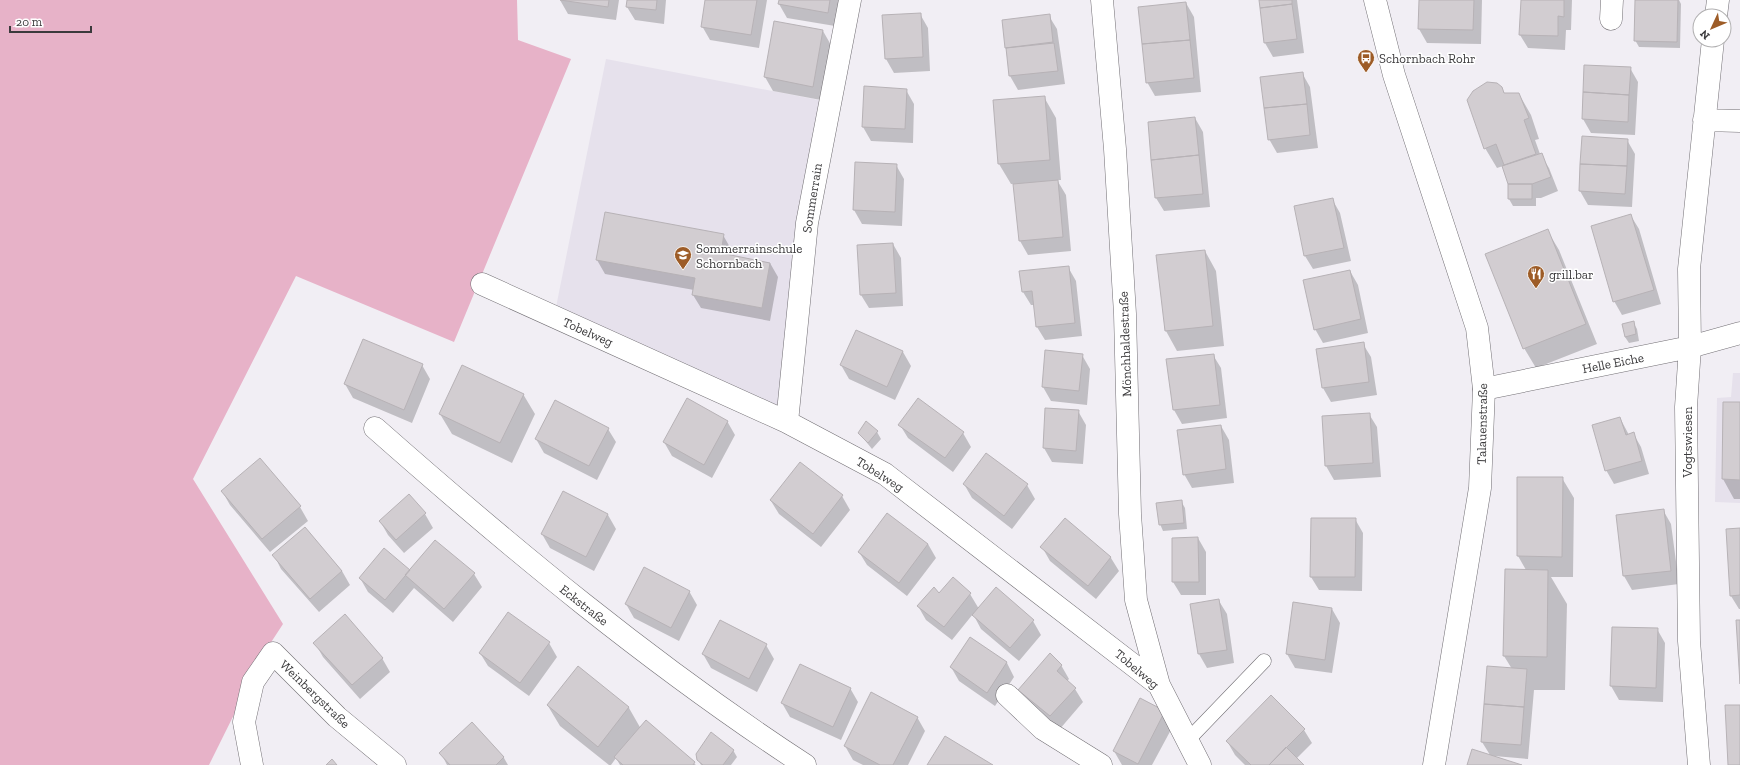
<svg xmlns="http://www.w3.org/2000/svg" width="1740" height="765" font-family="'Zilla Slab',serif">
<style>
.built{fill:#e6e1ec}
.green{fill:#e7b2c8}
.shadow{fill:#0003}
.building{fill:#d2cdd1;stroke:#b7b2b6}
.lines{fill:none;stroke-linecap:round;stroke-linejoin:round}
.lane-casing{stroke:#726f74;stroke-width:15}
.street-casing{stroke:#726f74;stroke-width:23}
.secondary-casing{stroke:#726f74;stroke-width:23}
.lane{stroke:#fff;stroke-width:14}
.street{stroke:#fff;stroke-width:22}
.secondary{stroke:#fff;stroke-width:22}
.labels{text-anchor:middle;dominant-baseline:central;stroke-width:3;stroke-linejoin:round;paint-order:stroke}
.poi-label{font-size:13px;fill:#3b3a3c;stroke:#fff;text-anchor:start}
.street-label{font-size:13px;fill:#3b3a3c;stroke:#fff}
</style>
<rect width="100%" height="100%" fill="#f1eef4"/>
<path class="built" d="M606 59 829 102 787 422 554 317Z
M1733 373H1740V503L1715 502 1717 398 1731 397Z"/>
<path class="green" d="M0 0H517L518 40 571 59 454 342 296 276 193 479 283 624 266 650 209 765H0Z"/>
<path class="shadow" d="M560 0H619L616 20 568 14Z
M628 0H666L664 24 635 20 627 7Z
M706 0H767L759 48 710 40 702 26Z
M780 0H840L835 26 787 18 779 4Z
M1260 0H1297L1304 53 1273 57 1265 43Z
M1420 0H1482L1481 44 1427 43 1419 29Z
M1522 0H1572L1571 30H1566L1565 50 1528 48 1520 35Z
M1636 0H1679L1681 4 1680 48 1639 47 1635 40Z
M1186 3 1194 17 1201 92 1155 96 1147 82Z
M920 14 928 28 930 71 894 73 886 59 883 16Z
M1049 16 1057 29 1065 84 1018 90 1010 76 1003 21Z
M774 22 823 31 831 45 821 100 773 91 765 77Z
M1630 68 1638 82 1635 135 1591 133 1583 119Z
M1302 73 1310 87 1318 148 1277 153 1269 139Z
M1501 88 1505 94H1519L1531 115 1539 139 1535 140 1540 154 1549 168 1558 191 1541 198H1536V206H1513L1509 199V184L1503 166 1497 168 1485 148Z
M906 90 914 104 913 143 871 141 863 127Z
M1044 97 1056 118 1061 180H1057L1066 195 1071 251 1028 255 1020 241 1014 184H1011L999 164Z
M1195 118 1203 132 1210 207 1164 211 1156 198Z
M1627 140 1635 154 1632 207 1588 205 1580 191Z
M896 165 904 179 902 226 862 224 854 210Z
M1332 199 1340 213 1351 261 1313 269 1305 256Z
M1631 216 1639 229 1661 304 1622 315 1614 301Z
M1547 230 1559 250 1597 344 1536 368 1524 348Z
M723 235 731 249 730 256 770 263 778 277 770 321 701 308 693 295 694 290 605 274 597 260Z
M893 244 901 258 903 306 869 308 861 295Z
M1205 251 1216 271 1224 346 1177 351 1166 331Z
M1068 267 1076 281 1082 336 1045 340 1037 327 1035 305H1031L1023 292Z
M1350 271 1358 285 1368 333 1323 343 1315 329Z
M1633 322 1637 329 1639 341 1629 343 1625 337Z
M857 331 903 352 911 366 895 400 849 379 841 365Z
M1363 344 1371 357 1377 395 1331 402 1323 388Z
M1046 351 1082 355 1090 369 1087 405 1051 401 1043 387Z
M1213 355 1221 368 1227 418 1182 424 1174 410 1168 360Z
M422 365 430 379 412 423 353 398 345 384Z
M523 394 535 414 512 463 452 434 440 414Z
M1740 403V499H1734L1723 479Z
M1046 409 1078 411 1086 425 1083 464 1052 462 1044 448Z
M1369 414 1377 427 1381 477 1334 480 1326 466 1323 417Z
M1620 418 1629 435 1633 433 1641 447 1649 474 1614 484 1606 470Z
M727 421 735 435 712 478 672 456 664 442Z
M900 425 963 433 971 447 953 472 908 438Z
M1221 426 1229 440 1234 483 1192 488 1184 474Z
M608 429 616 442 597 480 544 453 536 439Z
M877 432 881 439 872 449 859 433Z
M987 454 1027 485 1035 499 1012 529 972 498 964 484Z
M260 459 300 507 308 521 270 552 230 505 222 491Z
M1518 478H1562L1574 498 1573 577H1551L1567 604 1565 690H1534L1528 759 1494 756 1519 765H1468L1490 755 1482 742 1512 669 1504 656 1526 570 1518 556Z
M842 496 850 510 821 547 779 514 771 501Z
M1181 501 1185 508 1187 529 1163 531 1160 524Z
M1663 510 1671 524 1679 584 1632 590 1624 576Z
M425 514 433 528 404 553 388 535 380 521Z
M608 515 616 529 594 571 550 548 542 534Z
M1355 519 1363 533 1362 591 1319 590 1311 577Z
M1065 520 1111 558 1119 571 1096 599 1050 561 1042 547Z
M305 529 342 571 350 585 319 612 281 569 274 555Z
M1740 529V609H1739L1731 596Z
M1198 538 1206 552V595H1181L1173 582Z
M928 544 936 558 907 596 867 565 859 552Z
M410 572 474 574 482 587 453 622 414 588 393 613 368 592 360 578Z
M689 591 697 605 679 641 634 618 626 604Z
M970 594 979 609 1033 621 1041 635 1019 661 981 629 973 614 952 640 926 620 918 606Z
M1219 601 1227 614 1234 663 1207 668 1199 654Z
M1332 609 1340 623 1332 673 1295 668 1287 654Z
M1613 628 1657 629 1665 643 1663 702 1619 700 1611 686Z
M971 638 1007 663 1014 677 995 706 959 681 951 667Z
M315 643 382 658 390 672 360 699 323 657Z
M549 643 557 657 529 696 488 666 480 653Z
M766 645 774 659 757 692 711 668 703 654Z
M1061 665 1069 679 1067 681 1075 689 1083 702 1059 730 1027 704 1019 690Z
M578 668 629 708 641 729 646 722 696 765H620L616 758 611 765H609L560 726 548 706Z
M850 688 858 702 841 740 790 717 782 703Z
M1165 712 1173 726 1152 765H1122L1114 751Z
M917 717 925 731 908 765H863L853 760 845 746Z
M472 724 504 758 508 765H447L441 753Z
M1304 730 1312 743 1296 759 1303 765H1245L1235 755 1227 741Z
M733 750 737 757 731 765H701L698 760Z"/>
<path class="building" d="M560 0H609L608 7Z
M627 0H657L656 10 626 7Z
M705 0H757L751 35 701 27Z
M779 0H830L828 13 778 4Z
M1259 0H1292V4L1260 8Z
M1419 0H1474L1473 30 1418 29Z
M1521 0H1564V17L1558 16V36L1519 35Z
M1635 0H1678L1677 42 1634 41Z
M1186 2 1190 40 1142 44 1138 7Z
M1292 4 1297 39 1264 43 1260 8Z
M921 13 923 57 885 59 882 15Z
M1050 14 1053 42 1005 48 1002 20Z
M774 21 823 30 813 87 764 77Z
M1190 40 1194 78 1146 83 1142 44Z
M1054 43 1058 71 1009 76 1006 48Z
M1584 65 1631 67 1629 95 1583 92Z
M1303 72 1307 104 1264 108 1260 77Z
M1487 82 1497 83 1502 87 1504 93H1519L1529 118 1524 120 1536 154 1504 165 1496 144 1484 149 1467 100 1473 91Z
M864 86 907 89 905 129 862 127Z
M1583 92 1629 95 1628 122 1582 119Z
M1045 96 1050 160 998 164 993 100Z
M1307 104 1310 135 1268 140 1264 108Z
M1195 117 1199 155 1151 160 1148 122Z
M1582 136 1628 139 1627 166 1580 164Z
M1542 153 1551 177 1532 184H1508L1502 166Z
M1199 155 1203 194 1155 198 1151 160Z
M855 162 897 164 895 212 853 210Z
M1580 164 1627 166 1625 194 1579 191Z
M1058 180 1063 237 1019 241 1013 184Z
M1508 184H1532V199H1508Z
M1333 198 1344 248 1304 256 1294 206Z
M605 212 724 234 721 253 770 263 762 308 692 295 695 278 596 260Z
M1631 214 1654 290 1613 302 1591 226Z
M1548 229 1586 324 1523 349 1485 254Z
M893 243 896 293 860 295 857 245Z
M1205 250 1213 326 1165 331 1156 255Z
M1069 266 1075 323 1036 327 1032 291 1022 292 1019 271Z
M1350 270 1361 319 1314 330 1303 280Z
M1634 321 1636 334 1625 337 1622 324Z
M856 330 903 351 887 387 840 365Z
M363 339 423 364 404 410 344 384Z
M1364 342 1369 382 1322 388 1316 349Z
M1045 350 1083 354 1079 391 1042 387Z
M1214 354 1220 405 1173 410 1166 359Z
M462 365 524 394 500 443 439 414Z
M687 398 728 421 704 465 663 442Z
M918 398 964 432 945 458 898 425Z
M555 400 609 428 589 466 535 439Z
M1723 402H1740V480L1722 479Z
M1045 408 1079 410 1076 451 1043 448Z
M1370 413 1373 463 1325 466 1322 416Z
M1620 417 1626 435 1634 432 1642 461 1605 471 1592 425Z
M866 421 878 431 868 443 858 433Z
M1221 425 1226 469 1183 475 1177 430Z
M986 453 1028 484 1004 516 963 484Z
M260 458 301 506 262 539 221 491Z
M800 462 843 495 813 534 770 500Z
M1517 477H1563L1562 557 1517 556Z
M563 491 608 514 586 557 541 534Z
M409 494 426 513 396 540 379 521Z
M1182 500 1184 523 1159 525 1156 503Z
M1664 509 1671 571 1623 576 1616 515Z
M887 513 928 544 899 583 858 552Z
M1065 518 1111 557 1088 586 1040 547Z
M1311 518H1356L1355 577H1310Z
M305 527 342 571 310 599 272 555Z
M1740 528V595L1730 596 1726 529Z
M1198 537 1199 582H1172V538Z
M435 540 475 573 444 609 405 575Z
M384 548 410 570 385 600 359 578Z
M644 567 690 591 671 628 625 604Z
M1505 569 1548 570 1547 657 1503 656Z
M953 577 971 593 944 627 917 606 934 587 939 593Z
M996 587 1034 620 1010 648 972 615Z
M1219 599 1227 650 1198 654 1190 604Z
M1293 602 1332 608 1325 660 1286 654Z
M508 612 550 642 520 683 479 653Z
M345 614 383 658 352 685 313 643Z
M720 620 767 644 749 679 702 654Z
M1736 620H1740V684Z
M1612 627 1658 628 1656 688 1610 686Z
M970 637 1007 662 987 693 950 667Z
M1050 653 1062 665 1057 671 1076 688 1050 716 1018 690Z
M800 664 851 688 833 727 781 703Z
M578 666 629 707 598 747 547 705Z
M1487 666 1527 669 1524 707 1484 704Z
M871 692 918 717 893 765H880L844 746Z
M1271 695 1305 729 1269 765H1251L1226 741Z
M1140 698 1165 711 1138 764 1113 751Z
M1484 704 1524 707 1521 745 1481 742Z
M1725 705H1740V765H1728Z
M646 720 695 762 693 765H623L614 757Z
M472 722 504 757 496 765H450L439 753Z
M711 732 734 750 723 765H703L697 760 696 754Z
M945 736 993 765H927Z
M1286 747 1304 765H1269Z
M1472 749 1522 765H1467Z
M332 759 337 765H326Z"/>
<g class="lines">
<defs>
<path id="lane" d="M1188 740 1264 661"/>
<path id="street" d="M1102 0 1115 149 1125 314 1130 514 1136 600 1159 685
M1716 16 1718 0
M1611 19 1612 0
M1704 120 1740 121
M482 284 787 422 885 474 1159 685 1200 765
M1484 389 1690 347 1740 333
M787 422 807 223 850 0
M375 428C512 549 652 665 805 765
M1007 695 1043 729 1101 765
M252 765 244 722 253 682 273 653 337 717 395 765
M1699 765 1689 641 1686 407 1690 347 1689 269 1713 40"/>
<path id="secondary" d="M1375 0 1394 75 1477 328 1484 389 1480 488 1434 765"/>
</defs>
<use href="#lane" class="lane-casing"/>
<use href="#street" class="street-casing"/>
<use href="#secondary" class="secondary-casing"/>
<use href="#lane" class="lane"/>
<use href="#street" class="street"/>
<use href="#secondary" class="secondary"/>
</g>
<defs>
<symbol id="bus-pin" viewBox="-11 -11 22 30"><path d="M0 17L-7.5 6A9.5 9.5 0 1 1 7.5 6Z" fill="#9d5c27" stroke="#fff"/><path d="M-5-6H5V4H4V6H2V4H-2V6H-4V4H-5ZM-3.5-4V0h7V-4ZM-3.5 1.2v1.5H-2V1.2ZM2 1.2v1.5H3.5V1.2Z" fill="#fff"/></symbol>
<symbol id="school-pin" viewBox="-11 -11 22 30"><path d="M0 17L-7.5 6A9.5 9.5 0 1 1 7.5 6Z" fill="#9d5c27" stroke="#fff"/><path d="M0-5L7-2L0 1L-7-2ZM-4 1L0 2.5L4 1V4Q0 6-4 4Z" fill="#fff"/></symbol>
<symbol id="restaurant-pin" viewBox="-11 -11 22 30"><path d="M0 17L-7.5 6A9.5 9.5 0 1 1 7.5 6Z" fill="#9d5c27" stroke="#fff"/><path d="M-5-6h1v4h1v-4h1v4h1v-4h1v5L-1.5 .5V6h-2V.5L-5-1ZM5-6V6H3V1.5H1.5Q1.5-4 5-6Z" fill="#fff"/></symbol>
</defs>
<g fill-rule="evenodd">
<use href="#bus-pin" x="1356" y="48" width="20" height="27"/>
<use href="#school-pin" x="673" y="245" width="20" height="27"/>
<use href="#restaurant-pin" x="1526" y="264" width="20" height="27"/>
</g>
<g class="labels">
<g class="poi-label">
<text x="1379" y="58">Schornbach Rohr</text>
<text x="696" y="248">Sommerrainschule<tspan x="696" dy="15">Schornbach</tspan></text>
<text x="1549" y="274">grill.bar</text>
</g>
<g class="street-label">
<text transform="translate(812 198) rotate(-81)">Sommerrain</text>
<text transform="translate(588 332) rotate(24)">Tobelweg</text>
<text transform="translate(1125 344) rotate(-92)">Mönchhaldestraße</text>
<text transform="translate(1613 363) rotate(-11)">Helle Eiche</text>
<text transform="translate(1482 424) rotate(-89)">Talauenstraße</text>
<text transform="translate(1687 442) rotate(-90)">Vogtswiesen</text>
<text transform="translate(880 474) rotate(32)">Tobelweg</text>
<text transform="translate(584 605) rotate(38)">Eckstraße</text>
<text transform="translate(1137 669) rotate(40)">Tobelweg</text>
<text transform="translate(315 694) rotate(44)">Weinbergstraße</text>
</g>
</g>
<g transform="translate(1712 28) rotate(226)"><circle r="19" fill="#ffffff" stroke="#b1b0b1"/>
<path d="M0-3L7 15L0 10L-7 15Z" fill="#9d5c27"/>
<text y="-6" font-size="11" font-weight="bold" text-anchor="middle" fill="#3b3a3c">N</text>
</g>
<path d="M10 26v6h81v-6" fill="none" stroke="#3b3a3c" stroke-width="2"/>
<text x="16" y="26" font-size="12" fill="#3b3a3c" stroke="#ffffff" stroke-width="3" paint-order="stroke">20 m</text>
</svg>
